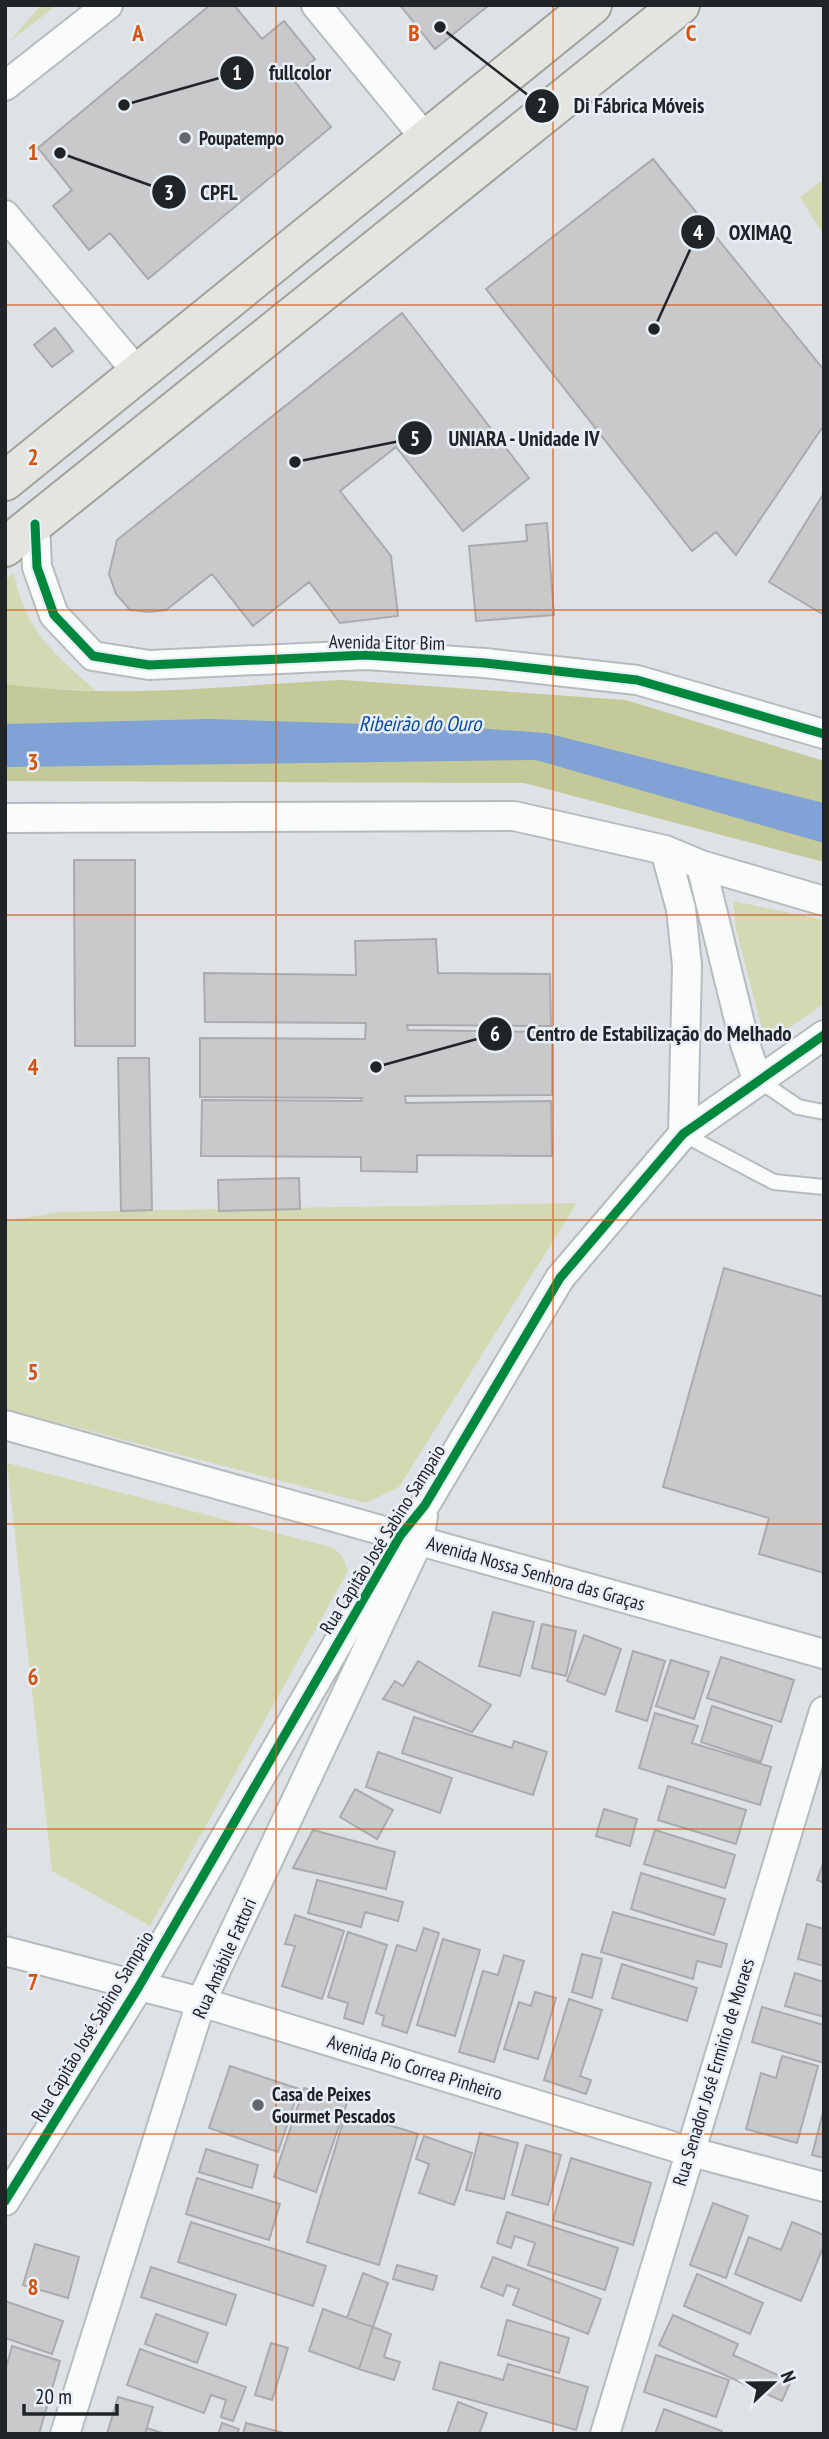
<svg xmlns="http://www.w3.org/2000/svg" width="829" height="2439" font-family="'PT Sans Narrow',sans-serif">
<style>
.green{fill:#d3d9b2}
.forest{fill:#c3c998}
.water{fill:#80a2d4}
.building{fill:#c9c9cc;stroke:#ababae;stroke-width:2}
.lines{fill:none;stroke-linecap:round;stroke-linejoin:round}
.service-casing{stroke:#b8bbbe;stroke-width:18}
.minor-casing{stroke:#b8bbbe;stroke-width:32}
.primary-casing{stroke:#a0a29b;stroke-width:42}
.service{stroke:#fafbfb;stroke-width:14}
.minor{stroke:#fafbfb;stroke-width:28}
.primary{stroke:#e4e5e0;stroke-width:38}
.cycleway-casing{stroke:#e8eff7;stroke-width:13}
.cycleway{stroke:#00873e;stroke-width:9}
.grid{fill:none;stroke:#d4540f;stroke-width:2;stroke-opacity:0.55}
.poi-dot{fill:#63666a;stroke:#e8eff7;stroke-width:2.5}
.labels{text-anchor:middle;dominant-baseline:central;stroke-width:5;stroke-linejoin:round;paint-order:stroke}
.poi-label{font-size:19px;font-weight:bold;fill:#212427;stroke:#e8eff7;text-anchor:start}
.street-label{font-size:19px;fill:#212427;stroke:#e8eff7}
.water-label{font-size:21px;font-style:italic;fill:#0a4a9c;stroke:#e8eff7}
.grid-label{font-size:23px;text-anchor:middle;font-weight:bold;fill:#d4540f;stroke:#e8eff7;stroke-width:5;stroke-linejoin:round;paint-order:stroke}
.leader{fill:none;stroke:#212427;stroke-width:2.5}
.callout-dot{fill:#212427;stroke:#e8eff7;stroke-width:2.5}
.mark-label{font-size:21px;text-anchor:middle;font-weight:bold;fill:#fff}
.callout-label{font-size:21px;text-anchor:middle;font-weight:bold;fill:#212427;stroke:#e8eff7;stroke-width:5;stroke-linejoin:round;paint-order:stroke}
</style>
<rect width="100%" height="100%" fill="#dee2e6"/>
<path class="green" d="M41 5H57L10 41Z
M824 179V236L800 197Z
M14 573C24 629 54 654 95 690L40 689 5 684V580Z
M733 901 824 920V1004L780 1034 771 1037 762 1028 736 930Z
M577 1203 399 1487 366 1503 5 1409V1221L60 1212Z
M7 1463 334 1548 343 1557 348 1571 150 1926 52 1871Z"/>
<path class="forest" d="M342 680 626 700 824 761V862L524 783 5 781V684C112 700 233 685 342 680Z"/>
<path class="water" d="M208 719 463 727 546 733 824 803V843L536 760 5 767V724Z"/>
<path class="building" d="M210 5H234L262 39 284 21 315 59 292 78 331 127 148 279 110 233 89 250 53 206 72 190 38 148Z
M400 5H489L435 49Z
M653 159 824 370V425L736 555 716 532 692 551 486 289Z
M402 313 529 478 463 531 396 447 340 491 391 556 398 616 340 623 309 582 253 626 212 574 166 610 149 612 130 610 116 594 109 574 117 540Z
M55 328 73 351 52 367 34 345Z
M824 493V615L769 582Z
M547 523 554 615 476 621 469 546 527 541 526 525Z
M74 860H135V1046H75Z
M436 939 438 973 550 974 551 1026 407 1025 408 1030 552 1032V1095L405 1096 406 1103 551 1101 552 1156 417 1155V1172L361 1171V1157L201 1156 202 1100 361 1101 362 1098 200 1097V1038L365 1039 366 1023 205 1022 204 973 356 975 355 941Z
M118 1058H149L152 1210 121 1211Z
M299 1178 300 1209 219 1211 218 1180Z
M724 1268 824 1297V1573L759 1554 769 1518 663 1487Z
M493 1612 534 1622 520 1676 479 1666Z
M542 1624 576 1631 566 1676 532 1668Z
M584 1635 621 1649 605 1695 567 1681Z
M633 1651 665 1661 647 1721 616 1711Z
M721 1657 794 1680 781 1722 707 1698Z
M671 1660 709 1672 694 1719 656 1706Z
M418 1661 491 1705 472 1732 383 1699 395 1681 403 1686Z
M712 1706 772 1726 761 1762 701 1742Z
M655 1713 698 1726 692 1743 771 1767 760 1805 639 1768Z
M414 1717 512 1748 514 1741 547 1752 533 1795 402 1753Z
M378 1752 452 1778 440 1813 366 1787Z
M668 1786 746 1810 736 1844 658 1820Z
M355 1789 393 1810 377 1839 340 1817Z
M604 1809 637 1819 630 1846 596 1836Z
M313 1830 395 1852 386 1889 293 1868Z
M655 1830 735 1855 725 1888 644 1864Z
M824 1861V1883L817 1880Z
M641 1873 725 1899 714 1935 631 1909Z
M317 1880 403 1902 398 1921 365 1912 361 1927 308 1913Z
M613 1912 727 1944 721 1967 697 1961 693 1979 601 1952Z
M295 1915 344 1931 322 1999 282 1986 295 1946 285 1944Z
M807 1924 824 1929V1966L798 1959Z
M424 1928 439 1933 407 2033 382 2025 384 2016 376 2013 397 1945 416 1951Z
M348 1932 387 1945 363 2024 344 2018 348 2003 328 1997Z
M443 1939 480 1950 455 2036 417 2025Z
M582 1954 602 1959 592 1998 572 1992Z
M504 1955 524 1961 494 2062 459 2052 483 1971 498 1975Z
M622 1964 697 1988 687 2021 612 1998Z
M795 1973 824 1982V2017L785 2006Z
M535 1992 556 1998 538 2059 504 2049 519 2002 531 2006Z
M569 1999 602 2010 580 2076 591 2080 586 2094 544 2080Z
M762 2007 824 2025V2063L752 2042Z
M782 2056 818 2066 797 2143 746 2129 761 2073 776 2078Z
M230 2066 299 2089 278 2152 209 2128Z
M304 2088 347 2103 316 2192 274 2177Z
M824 2108V2158L812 2155Z
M346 2112 418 2134 379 2265 307 2242Z
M480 2133 518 2143 504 2199 466 2190Z
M424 2136 472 2153 454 2205 419 2193 429 2164 416 2159Z
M526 2145 561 2155 548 2205 512 2195Z
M206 2149 258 2165 252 2188 199 2172Z
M571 2158 651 2183 633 2245 553 2220Z
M197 2178 280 2204 269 2240 186 2214Z
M713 2203 748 2216 726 2278 690 2265Z
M507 2212 618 2248 605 2290 528 2265 535 2243 515 2236 511 2248 497 2243Z
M191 2222 326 2266 313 2306 178 2262Z
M792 2222 824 2235V2245L801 2301 735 2274 749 2237 781 2250Z
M35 2244 79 2257 68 2298 23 2285Z
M493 2257 601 2299 588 2334 513 2305 519 2289 507 2285 503 2296 481 2287Z
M397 2265 437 2276 433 2290 393 2279Z
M151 2267 236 2295 226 2325 141 2297Z
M363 2273 388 2283 373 2327 347 2318Z
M697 2274 763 2303 750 2334 684 2306Z
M5 2301 63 2321 52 2354 5 2338Z
M323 2309 373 2327 359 2369 309 2351Z
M156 2314 208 2333 197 2363 145 2344Z
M673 2315 738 2344 733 2355 791 2381 782 2401 659 2345Z
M507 2320 569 2338 559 2373 498 2355Z
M373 2327 391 2334 384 2357 400 2362 394 2380 359 2369Z
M271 2343 288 2348 272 2400 255 2395Z
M12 2346 60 2361 39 2434H5V2372Z
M140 2349 246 2387 233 2421 221 2417 226 2400 211 2395 204 2413 127 2385Z
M656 2355 729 2380 716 2417 644 2392Z
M440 2362 503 2380 508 2364 588 2387 576 2430 433 2389Z
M118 2397 153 2407 145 2434H107Z
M458 2402 487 2413 479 2434H447Z
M664 2409 722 2431 721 2434H655Z
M222 2423 239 2429 237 2434H218Z
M246 2423 284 2433V2434H243Z
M147 2428 165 2434H145Z"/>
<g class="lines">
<defs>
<path id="service" d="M757 1079 798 1107 824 1112
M683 1134 774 1182 824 1187"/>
<path id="minor" d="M316 5 426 139
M5 86 108 5
M5 215 138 373
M35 524 37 567 54 615 93 656 149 665 366 655 485 663 637 680 824 734
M5 818 514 816 665 850 701 865 824 901
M665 850 681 909 687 965 683 1134
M701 865 745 1044 757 1079
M5 1425 824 1654
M5 1951 201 2002 688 2151 824 2187
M5 2201 138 1988 400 1536 425 1505 560 1278 683 1134 824 1035
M65 2434 201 2002 419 1540 423 1516
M605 2434 824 1711"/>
<path id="primary" d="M5 481 592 5
M5 547 680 5"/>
</defs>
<use href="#service" class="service-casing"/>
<use href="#minor" class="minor-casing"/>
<use href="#primary" class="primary-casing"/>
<use href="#service" class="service"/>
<use href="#minor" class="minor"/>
<use href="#primary" class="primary"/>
<defs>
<path id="cycleway" d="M35 524 37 567 54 615 93 656 149 665 366 655 485 663 637 680 824 734
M5 2201 138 1988 400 1536 425 1505 560 1278 683 1134 824 1035"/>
</defs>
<use href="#cycleway" class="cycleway-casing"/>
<use href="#cycleway" class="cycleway"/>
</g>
<path class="grid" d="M276 5V2434M553 5V2434M5 305H824M5 610H824M5 915H824M5 1220H824M5 1524H824M5 1829H824M5 2134H824"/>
<g class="poi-dot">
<circle cx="185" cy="138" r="7"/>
<circle cx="258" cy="2105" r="7"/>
</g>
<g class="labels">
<g class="poi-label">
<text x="199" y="138">Poupatempo</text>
<text x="272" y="2094">Casa de Peixes<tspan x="272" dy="22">Gourmet Pescados</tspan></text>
</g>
<g class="street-label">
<text transform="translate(387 642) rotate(1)">Avenida Eitor Bim</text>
<text transform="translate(382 1539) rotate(-58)">Rua Capitão José Sabino Sampaio</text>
<text transform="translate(536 1573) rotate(16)">Avenida Nossa Senhora das Graças</text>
<text transform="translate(224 1958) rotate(-66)">Rua Amábile Fattori</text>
<text transform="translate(92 2026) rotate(-59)">Rua Capitão José Sabino Sampaio</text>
<text transform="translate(415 2067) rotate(17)">Avenida Pio Correa Pinheiro</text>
<text transform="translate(713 2072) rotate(-73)">Rua Senador José Ermirio de Moraes</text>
</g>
<g class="water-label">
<text x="420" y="723">Ribeirão do Ouro</text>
</g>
</g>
<g class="grid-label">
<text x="138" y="41">A</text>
<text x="414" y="41">B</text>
<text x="691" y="41">C</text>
<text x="33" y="160">1</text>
<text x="33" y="465">2</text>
<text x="33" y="770">3</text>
<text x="33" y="1075">4</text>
<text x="33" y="1380">5</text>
<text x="33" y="1685">6</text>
<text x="33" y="1990">7</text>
<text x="33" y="2295">8</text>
</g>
<path class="leader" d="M124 105L237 73M440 27L542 106M60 153L169 192M654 329L698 232M295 462L415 438M376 1067L495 1034"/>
<g class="callout-dot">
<circle cx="124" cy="105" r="7"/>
<circle cx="440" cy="27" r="7"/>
<circle cx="60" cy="153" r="7"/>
<circle cx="654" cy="329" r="7"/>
<circle cx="295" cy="462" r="7"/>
<circle cx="376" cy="1067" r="7"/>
<circle cx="237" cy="73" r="18"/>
<circle cx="542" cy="106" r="18"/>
<circle cx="169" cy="192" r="18"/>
<circle cx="698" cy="232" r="18"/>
<circle cx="415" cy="438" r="18"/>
<circle cx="495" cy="1034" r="18"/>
</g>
<g class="mark-label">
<text x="237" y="80">1</text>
<text x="542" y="113">2</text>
<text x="169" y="200">3</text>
<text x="698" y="240">4</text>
<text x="415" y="446">5</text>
<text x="495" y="1041">6</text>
</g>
<g class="callout-label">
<text x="300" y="80">fullcolor</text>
<text x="639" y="113">Di Fábrica Móveis</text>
<text x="219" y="200">CPFL</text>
<text x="760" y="240">OXIMAQ</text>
<text x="524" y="446">UNIARA - Unidade IV</text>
<text x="659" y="1041">Centro de Estabilização do Melhado</text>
</g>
<rect width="829" height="2439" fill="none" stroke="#212427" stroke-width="14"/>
<g transform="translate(773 2383) rotate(68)" stroke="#e8eff7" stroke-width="5" paint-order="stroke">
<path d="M0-5L12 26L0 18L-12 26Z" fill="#212427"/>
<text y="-10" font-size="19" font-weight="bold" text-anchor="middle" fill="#212427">N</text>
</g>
<path d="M24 2404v10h93v-10" fill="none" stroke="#212427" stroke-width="3.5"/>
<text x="35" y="2404" font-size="21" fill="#212427" stroke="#e8eff7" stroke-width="5" paint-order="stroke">20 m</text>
</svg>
